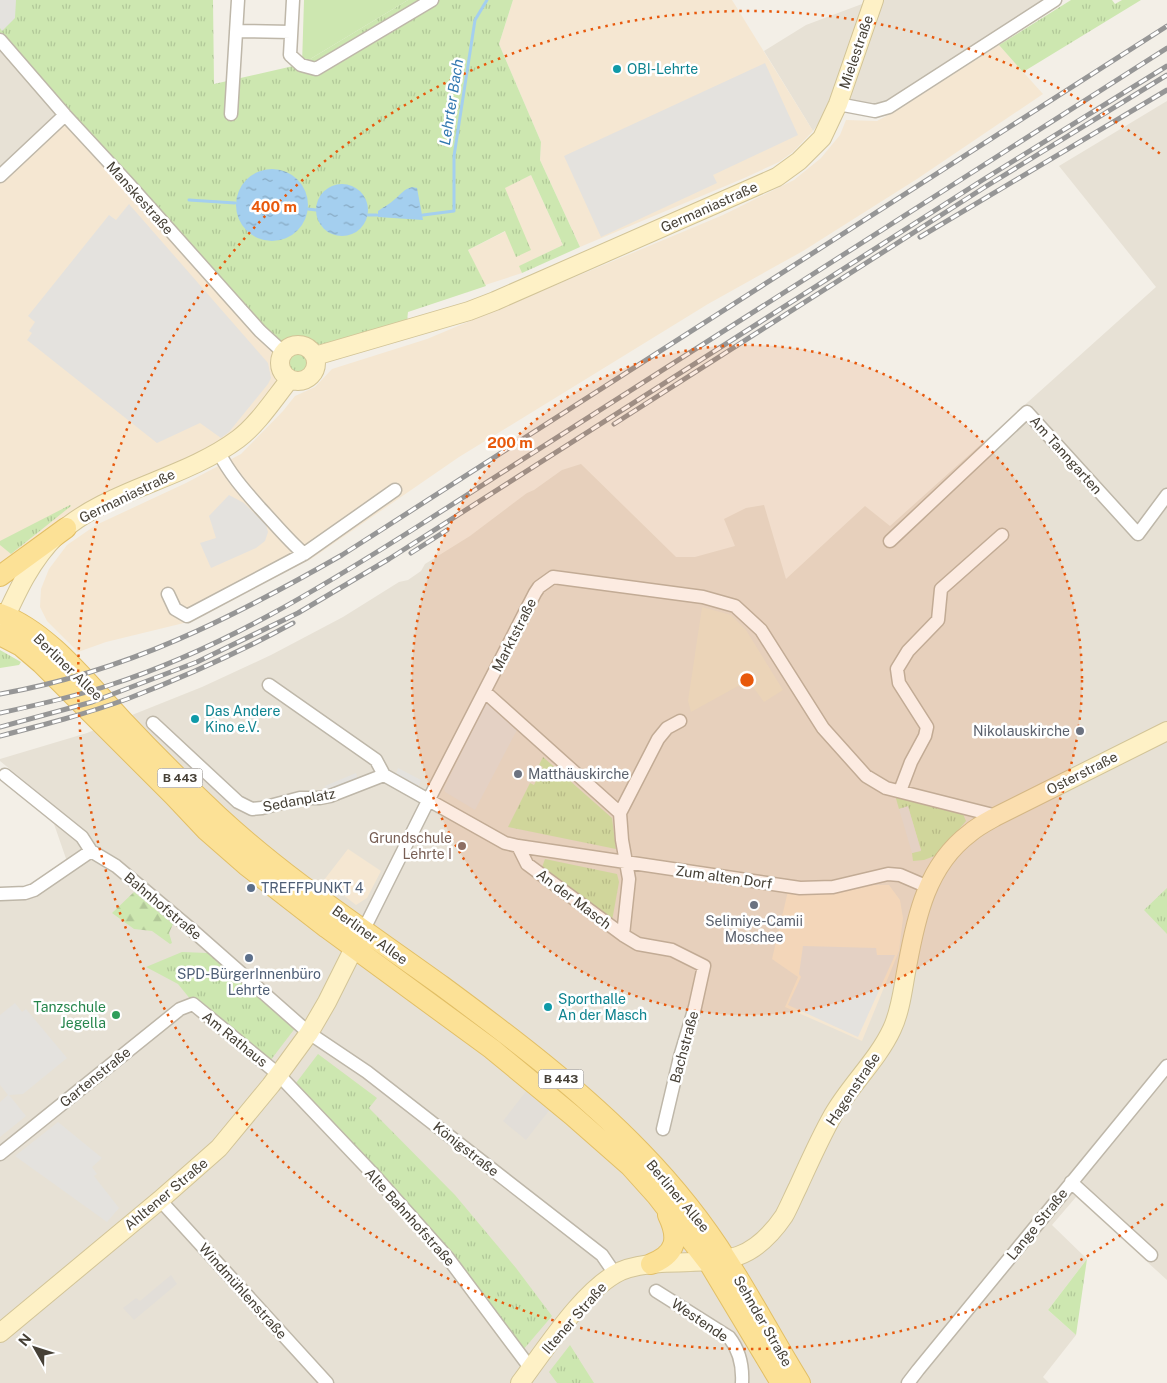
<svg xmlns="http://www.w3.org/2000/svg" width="1167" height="1383" font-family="'Public Sans',sans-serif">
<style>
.residential{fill:#e7e1d5}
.commercial{fill:#f5e7d2}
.industrial{fill:#e2ded8}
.education{fill:#ece5d1}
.grass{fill:url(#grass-tufts)}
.forest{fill:url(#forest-firs)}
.garden{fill:#cde7b0}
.parking{fill:#e4e2de}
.water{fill:url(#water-ripples)}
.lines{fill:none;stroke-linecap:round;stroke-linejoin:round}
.stream{stroke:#a4cfef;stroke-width:3}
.street-casing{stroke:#beb7a9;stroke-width:15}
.secondary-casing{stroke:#d2c497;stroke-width:20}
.primary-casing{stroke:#e2bf66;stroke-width:22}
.street{stroke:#fff;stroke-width:12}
.secondary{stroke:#fef1c6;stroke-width:18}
.primary{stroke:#fce196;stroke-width:20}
.rail-casing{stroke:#969696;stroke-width:5}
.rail{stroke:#fff;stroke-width:3;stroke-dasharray:9;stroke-linecap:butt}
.ring{fill:none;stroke:#e8590c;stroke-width:2.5;stroke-dasharray:2.5 5}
.culture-dot{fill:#0f9aa8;stroke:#fff;stroke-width:2}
.worship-dot{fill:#6b7280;stroke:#fff;stroke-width:2}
.education-dot{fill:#8d6e63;stroke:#fff;stroke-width:2}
.service-dot{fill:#5c6f8a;stroke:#fff;stroke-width:2}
.leisure-dot{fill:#2e9e5b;stroke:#fff;stroke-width:2}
.labels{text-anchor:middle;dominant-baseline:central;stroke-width:5;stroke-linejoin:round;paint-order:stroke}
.shield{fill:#fff;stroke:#7e7972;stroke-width:1}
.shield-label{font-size:12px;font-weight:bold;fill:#464036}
.street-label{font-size:14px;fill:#464036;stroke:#fff}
.culture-label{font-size:14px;fill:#0d838f;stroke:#fff;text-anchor:start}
.worship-label{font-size:14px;fill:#5b616d;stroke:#fff;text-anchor:end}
.education-label{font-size:14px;fill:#785e54;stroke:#fff;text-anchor:end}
.service-label{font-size:14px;fill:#4e5e75;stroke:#fff;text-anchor:start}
.leisure-label{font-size:14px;fill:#27864d;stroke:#fff;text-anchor:end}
.water-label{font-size:15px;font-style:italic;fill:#3178b0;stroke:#fff}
.centre{fill:#e8590c;stroke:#fff;stroke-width:2.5}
.ring-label{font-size:15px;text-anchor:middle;font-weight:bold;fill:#e8590c;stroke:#fff;stroke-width:5;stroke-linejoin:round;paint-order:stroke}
</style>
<defs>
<pattern id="grass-tufts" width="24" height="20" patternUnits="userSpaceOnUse" patternTransform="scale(1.25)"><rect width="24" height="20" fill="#cde7b0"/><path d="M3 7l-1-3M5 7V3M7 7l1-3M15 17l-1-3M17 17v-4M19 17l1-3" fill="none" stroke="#b1c798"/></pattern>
<pattern id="forest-firs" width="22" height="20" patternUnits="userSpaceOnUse" patternTransform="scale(1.25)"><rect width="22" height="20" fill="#cde7b0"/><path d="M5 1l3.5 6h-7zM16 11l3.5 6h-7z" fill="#b1c798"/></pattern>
<pattern id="water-ripples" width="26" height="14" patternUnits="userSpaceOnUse" patternTransform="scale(1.25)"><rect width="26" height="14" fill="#a4cfef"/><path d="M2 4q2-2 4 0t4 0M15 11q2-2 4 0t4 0" fill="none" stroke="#87a9c2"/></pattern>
</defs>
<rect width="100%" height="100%" fill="#f3efe7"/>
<path class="residential" d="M884 0H1047L892 103 827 112 813 131 764 51 806 25 862 4 879 10Z
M0 35 72 115 0 179Z
M1167 101V1280L1076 1197 1052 1225 1087 1259 1048 1310 1076 1335 1043 1377 1049 1383H0V899L33 897 71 873 45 798 0 761V759L87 733 202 687 271 655 343 617 399 582 408 580 421 571 425 564 470 536 527 493 534 490 562 470 581 464 676 557H695L735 546 724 519 746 508 764 505 786 579 865 506 890 526 1156 287 1059 166Z"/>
<path class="commercial" d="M513 0H732L813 131 793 152 779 162 742 179 580 247 540 160 541 142 499 44Z
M999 45 1043 94 917 179 803 251 708 304 459 457 311 559 188 622 106 642 78 652 47 621 40 607 41 589 49 569 67 545 96 525 186 483 241 454 283 411 295 396 315 387 332 369 427 339 723 215 794 180 821 158 840 135 846 120 877 121 899 109Z
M72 115 280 345 274 353 276 370 281 381 250 422 213 448 90 502 0 579V179Z
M531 175 563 245 520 266 522 273 485 285 468 250 506 231 504 188Z
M348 849 381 871 367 898 356 905 324 880Z
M870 885H889L900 900 903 918 899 951 862 1041 785 1007 798 977 772 959 788 891 833 892Z"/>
<path class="industrial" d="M527 1090 551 1108 526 1140 503 1121Z
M171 1275 177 1284 134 1320 123 1308 136 1298 140 1301Z"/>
<path class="education" d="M702 607 731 615 746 630 783 690 764 702 753 687 738 686 691 712 688 701Z"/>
<path class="grass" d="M0 0H213L214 84 302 64 408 0H513L499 44 541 142 540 160 580 247 522 273 519 266 563 245 531 175 505 188 531 250 516 257 505 231 468 250 486 286 408 312 407 321 352 338 316 345 300 337 280 345 0 35Z
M1071 0H1112L1115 4 1122 0H1141L1023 72 999 45Z
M288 364a10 10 0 1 1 20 0a10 10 0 1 1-20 0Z
M70 505 71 506 11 554 0 545V541Z
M0 650 21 662 19 665 0 668Z
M543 757 612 818 616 849 508 827 530 783 534 785 543 767 539 765Z
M895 795 963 814 966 821 937 855 924 860 913 861 912 853 921 850 908 807 899 809Z
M545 859 617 874 619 882 612 921 541 870Z
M1167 888V934L1144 910Z
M182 952 208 953 296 1027 270 1061 207 1006 191 1000 178 984 146 967Z
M318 1054 377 1098 369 1108 455 1195 516 1268 552 1316 523 1350 448 1252 296 1083Z
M1087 1259 1076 1335 1048 1310Z
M570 1345 594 1383H557L549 1372Z"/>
<path class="forest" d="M134 892 173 924 169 933 172 943 170 944 152 931 134 929 112 913Z"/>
<path class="garden" d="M304 0H408L302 64Z"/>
<path class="parking" d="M0 0H16L15 18 2 31 0 28Z
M765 63 798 135 713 175 717 183 601 237 564 156Z
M129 204 268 363 271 378 268 384 229 432 221 438 200 423 157 443 27 340 32 333 29 331 35 322 28 316 109 215 116 220Z
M229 495 244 503 266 525 268 532 265 541 256 548 211 568 200 543 216 538 209 516Z
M487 701 518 728 475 810 445 792 444 788Z
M398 768 421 780 418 788 395 776Z
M356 773 358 780 327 792 325 786Z
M908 806 921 851 912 853 899 809Z
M803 946 876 948 877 955H895L858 1037 788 1005 801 977 799 974Z
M15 1003 22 1012 26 1009 67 1058 23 1094 9 1095 26 1116 0 1137V1102L8 1095 0 1085V1015Z
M58 1122 102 1158 92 1167 97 1174 94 1176 119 1208 107 1222 15 1156Z"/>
<path class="water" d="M236 205a36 36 0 1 1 72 0a36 36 0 1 1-72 0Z
M316 210a26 26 0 1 1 52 0a26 26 0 1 1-52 0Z
M412 187 417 188 423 220 378 217V211C383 207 390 204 395 199 401 194 404 189 412 187Z"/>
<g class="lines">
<path class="stream" d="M189 200 235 203
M308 209 316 210
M368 215H377
M423 215 454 211V156L475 20 487 0"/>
<defs>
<path id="street" d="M293 0 290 55 301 65 316 69 432 0
M236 31 291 32
M0 40 65 115 127 182 260 331 284 353
M838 104 875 111 889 107 1055 0
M231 114 238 0
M0 176 65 115
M218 451C229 473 244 490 260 508 275 524 288 540 304 554
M890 541 1027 412 1138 534 1167 495
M168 594 175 609 187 616 304 554 395 490
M485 692 620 813 622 840 629 879 623 935
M153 723 238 802 252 809 262 808 300 798H320L330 796 384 775 376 760 269 685
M5 775 82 837 91 851 116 866 191 929 309 1033 367 1072 602 1255 615 1274
M384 775 505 843 518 846 800 888 833 887 888 874 900 875 928 887
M900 791 911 762 925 736 927 727 899 683 897 669 908 651 938 620 941 589 1002 535
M620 813 658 739 667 728 680 721
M518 846 527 864 623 935 638 944 672 950 704 966 695 1007 680 1057 663 1129
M0 894 25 893 34 890 91 851
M363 931 429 799 535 593 539 587 553 577 703 597 735 606 761 630 823 728 866 776 886 788 997 816
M0 1154 180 1009 193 1004 278 1074 374 1175 448 1258 531 1369
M1071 1182 1151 1255
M160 1200 327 1383
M656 1291 729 1337C740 1351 743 1366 742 1383
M908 1383 918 1370 1167 1066"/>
<path id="secondary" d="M280 363a18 18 0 1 1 36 0a18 18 0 1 1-36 0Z
M315 356 469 311 495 301 777 177 799 161 822 138 838 104 874 0
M0 629C15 596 30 561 57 535 107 489 183 480 238 439 258 424 274 399 290 379
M0 1333 160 1200 219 1148 271 1085 309 1033 327 1002 360 936
M520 1383C545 1350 584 1288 621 1271 633 1266 648 1264 661 1263 717 1260 748 1269 784 1216 789 1207 793 1197 798 1187 809 1163 820 1138 833 1115 850 1085 877 1061 892 1029 901 1010 903 987 907 967 916 917 927 865 970 833 978 826 988 821 997 816L1167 731"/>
<path id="primary" d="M0 576 66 528
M0 614C48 631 88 684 122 720 153 753 185 785 218 816 287 880 366 931 442 986 511 1037 581 1090 641 1152 673 1185 703 1222 728 1262 753 1301 775 1343 800 1383
M0 635 21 646 41 663 173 795 206 830 246 865 327 928 492 1049 572 1115 630 1166 657 1196 709 1263 781 1383
M651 1264C677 1254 679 1238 668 1215"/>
</defs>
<use href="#street" class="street-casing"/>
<use href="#secondary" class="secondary-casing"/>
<use href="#primary" class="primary-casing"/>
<use href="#street" class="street"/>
<use href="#secondary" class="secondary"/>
<use href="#primary" class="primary"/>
<defs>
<path id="rail" d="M920 237 1167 90
M614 424 985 187 1167 75
M411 553 447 530
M0 694C126 672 232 618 342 555L1167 26
M0 713C37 705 74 697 110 685 222 649 322 587 420 525L1167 48
M0 727 92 702 197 662 298 613 389 559 981 181 1167 66
M0 736C43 725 86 714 127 699 184 677 240 652 293 623"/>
</defs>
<use href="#rail" class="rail-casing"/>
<use href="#rail" class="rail"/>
</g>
<circle cx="747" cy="680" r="335" fill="#e8590c" fill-opacity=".12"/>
<g class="ring">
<circle cx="747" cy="680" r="335"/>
<path d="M1163 1204A669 669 0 1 1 1163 156"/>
</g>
<g class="culture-dot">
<circle cx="617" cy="69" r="5"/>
<circle cx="195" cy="719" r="5"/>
<circle cx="548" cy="1007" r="5"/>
</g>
<g class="worship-dot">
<circle cx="1080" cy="731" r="5"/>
<circle cx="518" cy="774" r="5"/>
<circle cx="754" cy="905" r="5"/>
</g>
<circle class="education-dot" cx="462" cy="846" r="5"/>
<g class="service-dot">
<circle cx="251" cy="888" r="5"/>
<circle cx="249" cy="958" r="5"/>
</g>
<circle class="leisure-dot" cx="116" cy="1015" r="5"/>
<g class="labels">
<g class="shield">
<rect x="157.5" y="768.5" width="45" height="19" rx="4"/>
<rect x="538.5" y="1069.5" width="45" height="19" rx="4"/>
</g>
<g class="shield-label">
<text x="180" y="778">B 443</text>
<text x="561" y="1079">B 443</text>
</g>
<g class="street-label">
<text transform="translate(856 52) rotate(-71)">Mielestraße</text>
<text transform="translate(140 198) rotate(48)">Manskestraße</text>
<text transform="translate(709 207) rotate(-24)">Germaniastraße</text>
<text transform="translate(1066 455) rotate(48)">Am Tanngarten</text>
<text transform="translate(127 496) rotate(-26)">Germaniastraße</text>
<text transform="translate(514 635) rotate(-63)">Marktstraße</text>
<text transform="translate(68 667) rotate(44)">Berliner Allee</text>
<text transform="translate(1082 773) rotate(-27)">Osterstraße</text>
<text transform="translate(299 800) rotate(-11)">Sedanplatz</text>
<text transform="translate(724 877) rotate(8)">Zum alten Dorf</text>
<text transform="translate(574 899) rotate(37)">An der Masch</text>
<text transform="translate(163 906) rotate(40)">Bahnhofstraße</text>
<text transform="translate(370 935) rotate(36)">Berliner Allee</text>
<text transform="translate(235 1039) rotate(39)">Am Rathaus</text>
<text transform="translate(684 1047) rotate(-75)">Bachstraße</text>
<text transform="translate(95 1077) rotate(-39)">Gartenstraße</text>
<text transform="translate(853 1089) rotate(-56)">Hagenstraße</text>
<text transform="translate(466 1149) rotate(38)">Königstraße</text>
<text transform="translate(166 1194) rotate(-40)">Ahltener Straße</text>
<text transform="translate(678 1196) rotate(50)">Berliner Allee</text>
<text transform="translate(410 1217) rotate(48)">Alte Bahnhofstraße</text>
<text transform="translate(1037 1224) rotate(-51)">Lange Straße</text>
<text transform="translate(243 1291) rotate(48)">Windmühlenstraße</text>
<text transform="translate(574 1318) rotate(-49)">Iltener Straße</text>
<text transform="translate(700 1320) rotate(34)">Westende</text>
<text transform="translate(763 1321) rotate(60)">Sehnder Straße</text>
</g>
<g class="culture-label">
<text x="627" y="69">OBI-Lehrte</text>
<text x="205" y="711">Das Andere<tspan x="205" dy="16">Kino e.V.</tspan></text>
<text x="558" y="999">Sporthalle<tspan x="558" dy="16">An der Masch</tspan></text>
</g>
<g class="worship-label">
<text x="1070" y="731">Nikolauskirche</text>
<text x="528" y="774" text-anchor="start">Matthäuskirche</text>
<text x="754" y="921" text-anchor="middle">Selimiye-Camii<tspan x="754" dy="16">Moschee</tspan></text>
</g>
<g class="education-label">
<text x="452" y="838">Grundschule<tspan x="452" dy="16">Lehrte I</tspan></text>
</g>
<g class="service-label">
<text x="261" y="888">TREFFPUNKT 4</text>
<text x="249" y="974" text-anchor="middle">SPD-BürgerInnenbüro<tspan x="249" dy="16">Lehrte</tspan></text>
</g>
<g class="leisure-label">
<text x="106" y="1007">Tanzschule<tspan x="106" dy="16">Jegella</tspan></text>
</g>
<g class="water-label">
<text transform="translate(451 102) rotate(-81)">Lehrter Bach</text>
</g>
</g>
<circle cx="747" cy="680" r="8" class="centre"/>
<g class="ring-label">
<text x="274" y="212">400 m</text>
<text x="510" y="448">200 m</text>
</g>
<g transform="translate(35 1348) rotate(309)" stroke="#ffffff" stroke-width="4" paint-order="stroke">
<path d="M0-4L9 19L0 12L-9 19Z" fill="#464036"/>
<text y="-8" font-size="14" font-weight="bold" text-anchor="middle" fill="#464036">N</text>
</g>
</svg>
